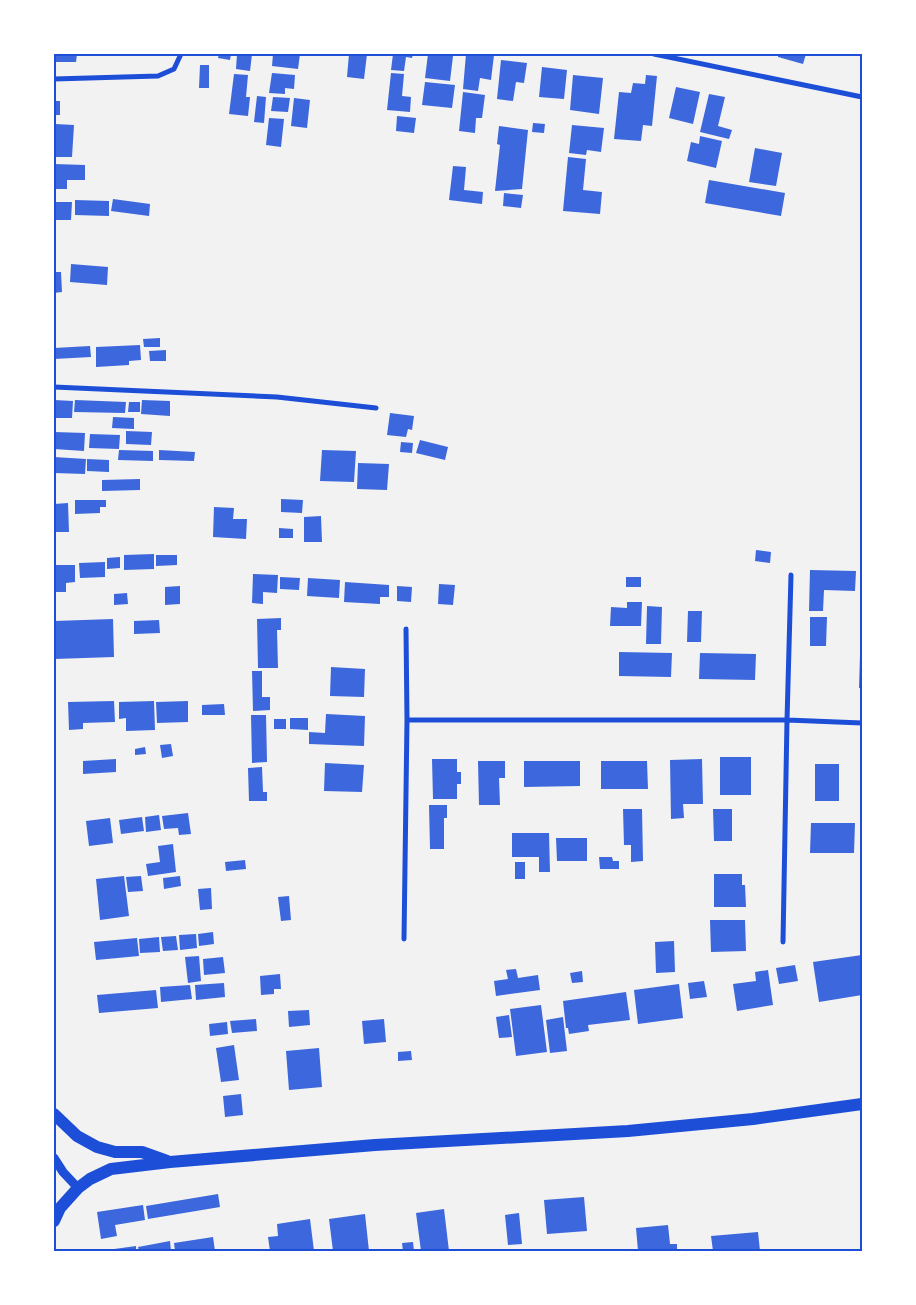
<svg xmlns="http://www.w3.org/2000/svg" width="916" height="1305" font-family="Arial,sans-serif">
<style>
.building{fill:#3d67dc}
.lines{fill:none;stroke-linecap:round;stroke-linejoin:round}
.minor{stroke:#1d4ed8;stroke-width:5}
.tertiary{stroke:#1d4ed8;stroke-width:9}
.primary{stroke:#1d4ed8;stroke-width:12}
.neatline{fill:none;stroke:#1d4ed8;stroke-width:2}
</style>
<rect width="100%" height="100%" fill="#f2f2f2"/>
<path class="building" d="M54 54H77L76 62H54Z
M219 54H231L230 60 218 58Z
M237 54H252L250 71 236 69Z
M273 54H300L298 69 272 66Z
M349 54H367L364 79 347 77Z
M393 54H413L412 58 406 57 404 71 391 70Z
M428 54 453 56 450 81 425 78Z
M466 54 494 55 491 80 480 78 478 91 463 89Z
M778 54H806L803 64 778 57Z
M501 60 527 63 524 83 516 82 513 101 497 99Z
M200 65H209V88H199Z
M542 67 567 70 564 99 539 97Z
M272 73 295 75 294 89 285 88V94L269 93Z
M391 73 404 74 402 96 411 97 410 112 387 110Z
M234 74 248 75 246 97H250L248 116 229 114Z
M573 75 603 78 599 114 570 110Z
M646 75 657 76 652 126 643 125 641 141 614 139 619 92 631 93 633 83 645 84Z
M425 82 455 85 452 108 422 105Z
M676 87 700 92 693 124 669 118Z
M463 92 485 95 482 118H476L475 133 459 131Z
M709 94 725 97 718 126 732 130 729 139 700 132Z
M257 96 266 97 264 123 254 122Z
M273 97 290 98 288 112 271 111Z
M294 98 310 100 307 128 291 126Z
M54 101H60V115H54Z
M397 116 416 118 414 133 396 131Z
M269 118 284 119 281 147 266 145Z
M533 123 545 124 544 133 532 132Z
M55 124 74 125 72 157H54Z
M572 125 604 128 601 152 587 150 586 155 569 153Z
M499 126 528 130 522 189 495 191 500 145 497 144Z
M700 136 722 141 716 168 687 161 691 142 699 144Z
M755 148 782 153 776 186 749 182Z
M568 157 586 159 583 190 602 192 600 214 563 211Z
M54 164 85 165V180H67V189H54Z
M453 166 466 167 464 190 483 192 482 204 449 200Z
M709 180 785 193 781 216 705 203Z
M504 193 523 195 521 208 503 206Z
M113 199 150 204 149 216 111 211Z
M75 200 109 201V216L75 215Z
M54 202H72L71 220H54Z
M71 264 108 267 107 285 70 282Z
M54 272H61L62 292 54 293Z
M160 338V347H144L143 339Z
M140 345 141 360 129 361V365L96 367V347Z
M90 346 91 357 54 359V348Z
M166 350V361H150L149 351Z
M54 400 73 401 72 418H54Z
M75 400 126 402 125 413 74 412Z
M142 400 170 401V416L141 414Z
M129 402H140V412H128Z
M390 413 414 416 412 430 408 429 406 437 387 435Z
M113 417 134 418V429L112 428Z
M126 431 152 432 151 445 126 444Z
M54 432 85 433 84 451 54 449Z
M90 434 120 435 119 449 89 448Z
M420 440 448 447 445 460 416 453Z
M401 442 413 443 412 453 400 452Z
M119 450 153 451V461L118 460Z
M159 450 195 452 194 461 159 460Z
M322 450 356 451 354 482 320 481Z
M54 457 86 459 85 474 54 473Z
M87 459 109 460V472L87 471Z
M358 463 389 464 387 490 357 489Z
M140 479V490L102 491V480Z
M281 499 303 500 302 513 281 512Z
M75 500H106V507H100V513L75 514Z
M68 503 69 532H54V504Z
M214 507 234 508 233 519H247L246 539 213 537Z
M321 516 322 542H304V517Z
M279 528 293 529V538H279Z
M756 550 771 552 770 563 755 561Z
M154 554V569L124 570V555Z
M156 555H177V565L156 566Z
M120 557V568L107 569V558Z
M105 562V577L80 578 79 563Z
M54 565H75V582L66 583V592H54Z
M810 570 856 571 855 591 824 590 823 611H809Z
M253 574 278 575 277 593 263 592V604L252 603Z
M280 577 300 578 299 590 280 589Z
M626 577H641V587H626Z
M308 578 340 580 339 598 307 596Z
M345 582 389 585V597H380V604L344 602Z
M439 584 455 585 453 605 438 604Z
M180 586V604L165 605V587Z
M397 586 412 587 411 602 397 601Z
M127 593 128 604 114 605V594Z
M627 602H642L641 626H610L611 607 627 608Z
M647 606 662 607 661 644H646Z
M688 611H702L701 642H687Z
M810 617H827L826 646H810Z
M281 618V630H277L278 668H258L257 619Z
M113 619 114 657 54 659V621Z
M159 620 160 633 134 634V621Z
M619 652 672 653 671 677 619 676Z
M700 653 756 654 755 680 699 679Z
M860 655H862V688H859Z
M331 667 365 669 364 697 330 696Z
M252 671H262V697H270V710L253 711Z
M114 701 115 722 83 723V729L69 730 68 702Z
M154 701 155 730 126 731V718L119 719V702Z
M188 701V722L157 723 156 702Z
M224 704 225 715H202V705Z
M326 714 365 716 364 746 309 744V732L325 733Z
M251 715H266L267 762 252 763Z
M290 718H308V730L290 729Z
M274 719H286V729H274Z
M171 744 173 756 162 758 160 745Z
M145 747 146 754 135 755V749Z
M720 757H751V795H720Z
M116 759V772L83 774V761Z
M432 759H457V772H461V784H457V799H433Z
M702 759 703 804H683L684 818 671 819 670 760Z
M478 761H505V778H499L500 805H479Z
M524 761H580V786L524 787Z
M601 761H647L648 789H601Z
M325 763 364 765 362 792 324 791Z
M815 764H839V801H815Z
M262 767 263 792H267V801H249L248 768Z
M429 805H447V818H444V849H430Z
M623 809H642L643 861 631 862V845H624Z
M713 809H732V841H714Z
M188 813 191 834 179 835 178 828 164 829 162 816Z
M159 815 161 830 146 832 145 817Z
M142 817 144 831 121 834 119 820Z
M110 818 113 843 89 846 86 821Z
M811 823H855L854 853H810Z
M512 833H549L550 872H539V857H512Z
M556 838H587V861H557Z
M173 844 176 872 148 876 146 864 160 862 158 846Z
M599 857H612L613 861H619V869H600Z
M245 860 246 869 226 871 225 862Z
M515 862H525V879H515Z
M714 874H742V885H745L746 907H714Z
M124 876 129 916 100 920 96 879Z
M141 876 143 891 128 892 126 877Z
M180 876 181 886 164 889 163 878Z
M211 888 212 909 200 910 198 889Z
M289 896 291 920 281 921 278 897Z
M710 920H745L746 951 711 952Z
M213 932 214 944 199 946 198 934Z
M196 934 197 948 180 950 179 935Z
M176 936 178 950 163 951 161 937Z
M159 937 160 952 140 953 139 939Z
M137 938 139 956 96 960 94 942Z
M674 941 675 972 656 973 655 942Z
M862 955V995L819 1002 813 962Z
M199 956 201 981 188 983 185 957Z
M223 957 225 973 204 975 203 959Z
M795 965 798 981 779 984 776 968Z
M516 969 518 978 538 975 540 990 496 996 494 981 508 979 506 970Z
M768 970 773 1005 737 1011 733 984 756 981 755 972Z
M582 971 583 982 572 983 570 973Z
M280 974 281 989H274V994L261 995 260 976Z
M704 981 707 997 690 999 688 983Z
M224 983 225 997 196 1000 195 985Z
M679 984 683 1018 638 1024 634 990Z
M190 985 192 999 161 1002 160 987Z
M156 990 158 1008 99 1013 97 995Z
M626 992 630 1020 588 1025 589 1031 569 1034 568 1028H566L563 1001Z
M541 1005 547 1052 516 1056 510 1009Z
M309 1010 310 1025 289 1027 288 1011Z
M509 1015 512 1037 499 1038 496 1017Z
M563 1017 567 1051 550 1053 546 1020Z
M256 1019 257 1031 232 1033 230 1021Z
M384 1019 386 1042 364 1044 362 1021Z
M227 1022 228 1034 210 1036 209 1024Z
M234 1045 239 1080 221 1082 216 1048Z
M319 1048 322 1087 289 1090 286 1051Z
M411 1051 412 1060 398 1061V1052Z
M241 1094 243 1115 225 1117 223 1096Z
M218 1194 220 1207 148 1219 146 1206Z
M584 1197 587 1231 547 1234 544 1200Z
M143 1205 145 1220 115 1225 117 1236 101 1239 97 1212Z
M444 1209 449 1251H421L416 1213Z
M519 1213 522 1244 508 1245 505 1215Z
M365 1214 369 1251H333L329 1219Z
M310 1219 314 1251H270L268 1237 278 1236 277 1224Z
M668 1225 670 1244H677V1251H638L636 1228Z
M758 1232 760 1251H713L711 1236Z
M213 1237 215 1251H175L174 1243Z
M170 1241 171 1251H139L138 1247Z
M413 1242 414 1251H403L402 1243Z
M136 1246V1251H107V1250Z"/>
<g class="lines">
<path class="minor" d="M654 54 862 97
M54 79 158 76 174 69 181 54
M54 387 277 397 376 408
M407 720H787L862 723
M404 939 407 720 406 629
M783 942 787 720 791 575"/>
<path class="tertiary" d="M54 1158 63 1172 78 1188"/>
<path class="primary" d="M54 1114 77 1136 97 1147 115 1152H142L167 1161
M54 1221 60 1208 78 1188 90 1179 111 1169 170 1162 375 1145 628 1131 753 1119 862 1104"/>
</g>
<rect width="916" height="1305" fill="none" stroke="#ffffff" stroke-width="110"/>
<rect x="55" y="55" width="806" height="1195" class="neatline"/>
</svg>
